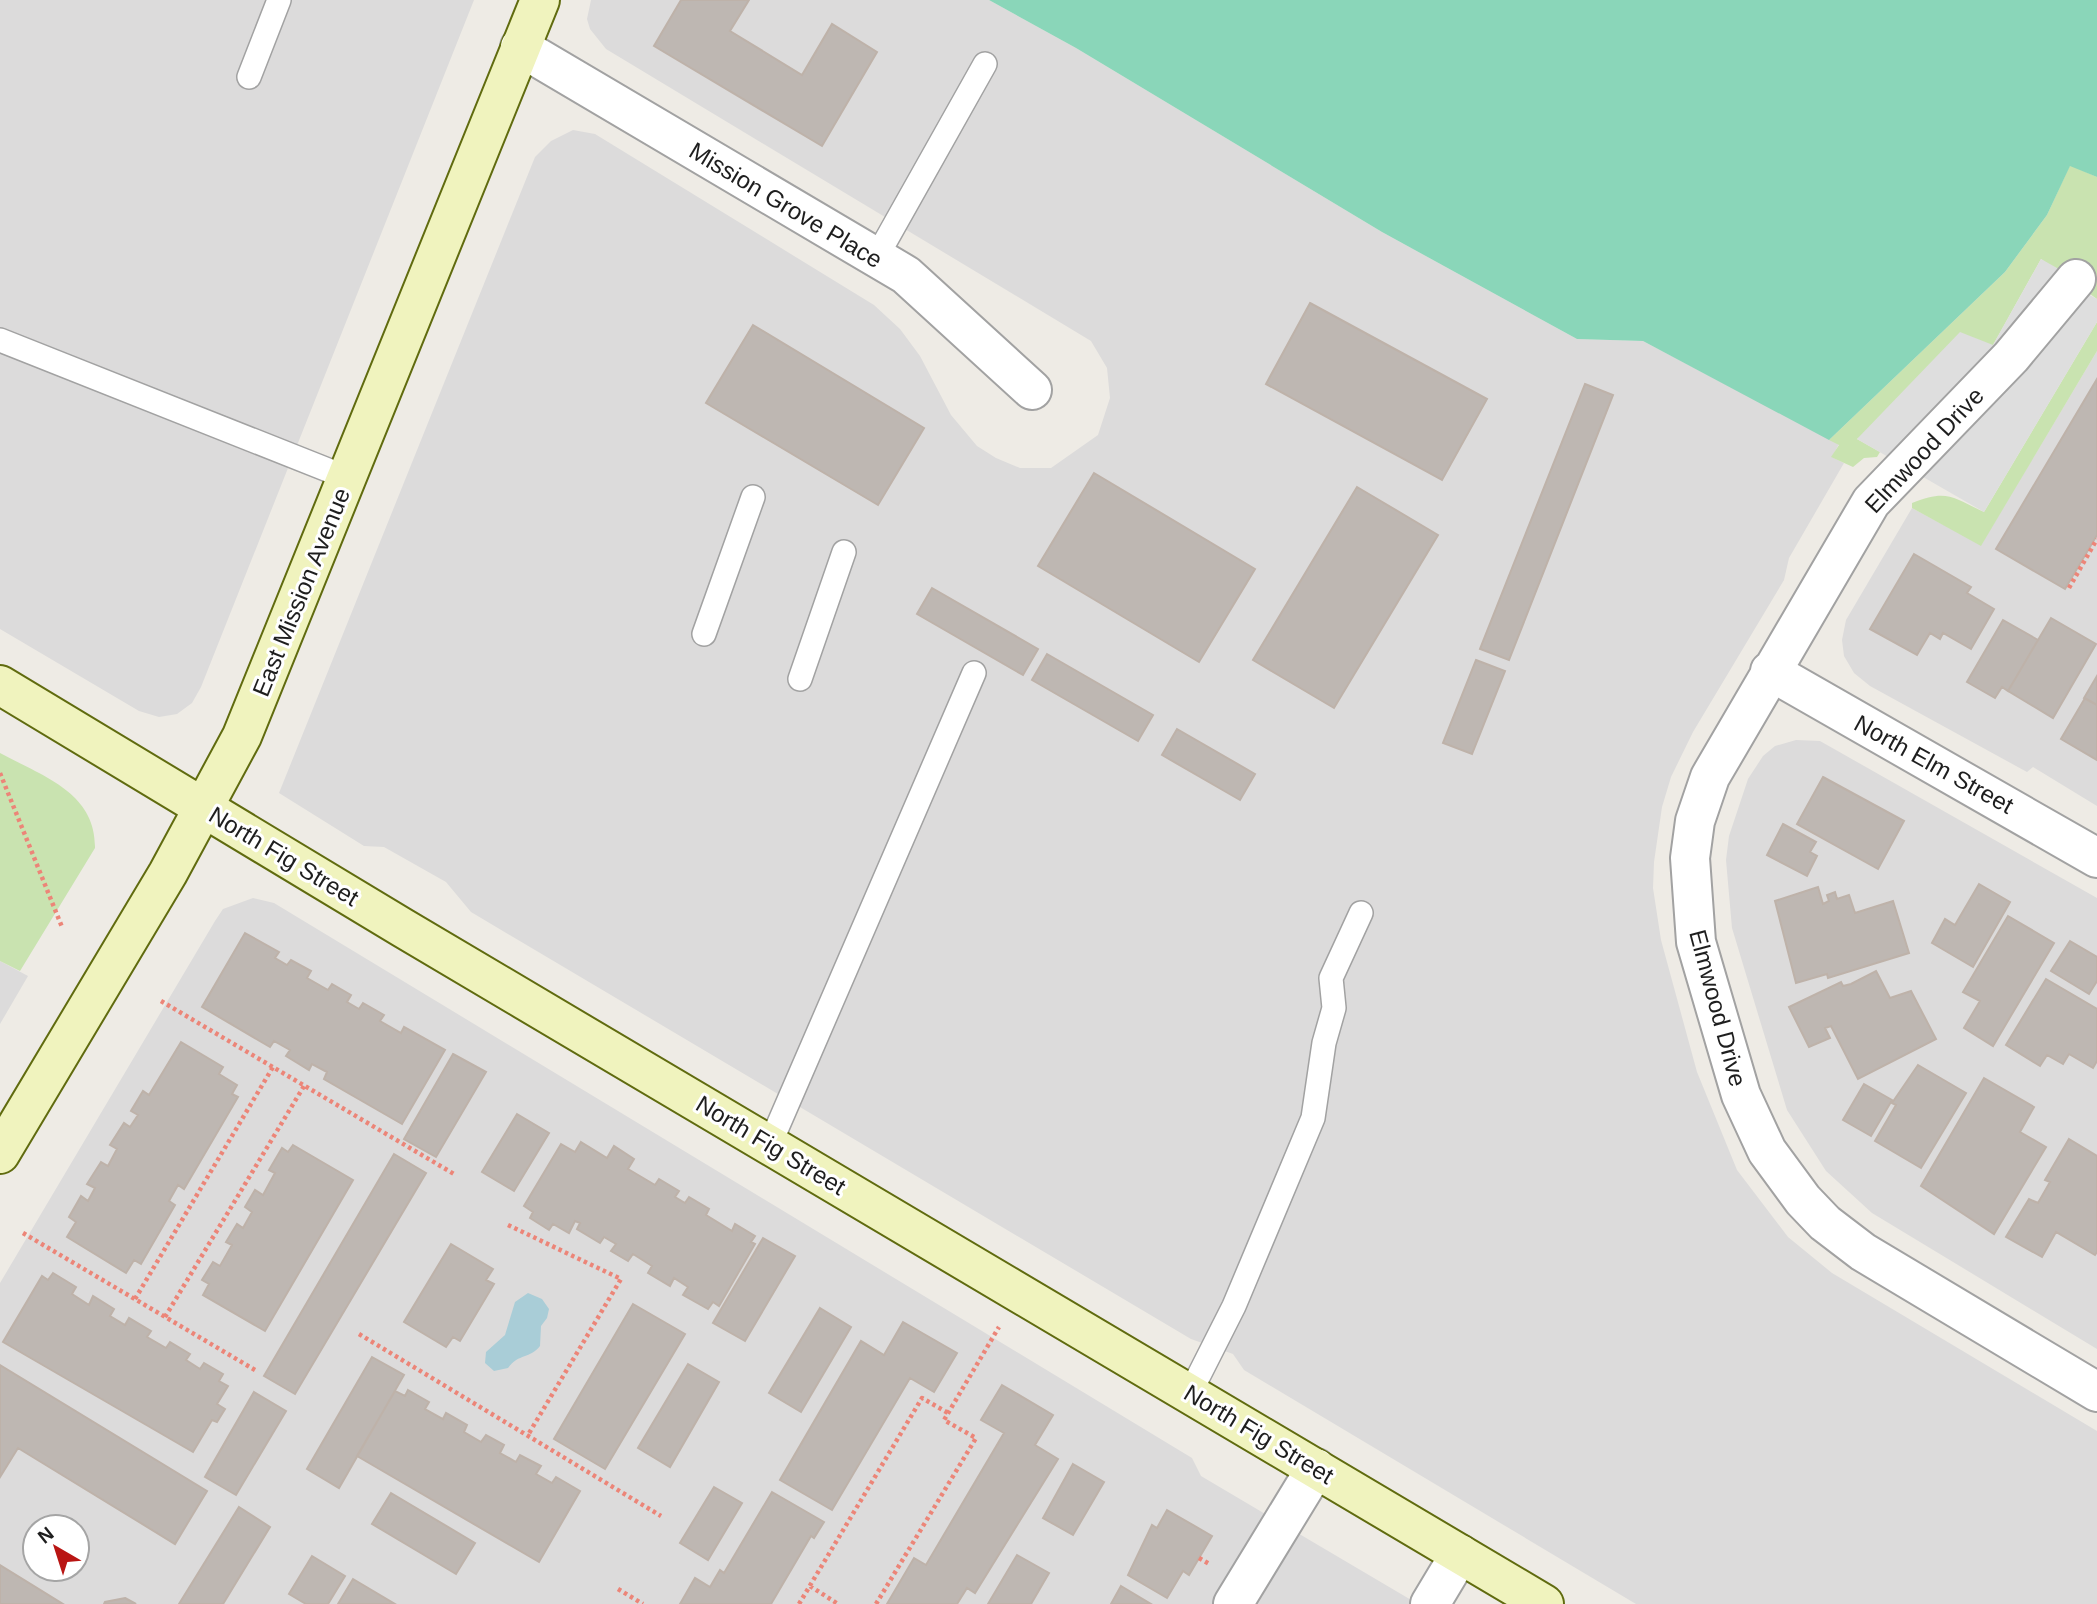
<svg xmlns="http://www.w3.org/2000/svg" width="2097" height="1604" font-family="Helvetica,sans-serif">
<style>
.residential{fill:#dcdbdb;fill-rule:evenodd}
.grass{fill:#c9e3b0}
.pitch{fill:#8ad6b9}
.parking{fill:#dedede}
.water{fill:#a9cdd7}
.building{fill:#beb7b2;stroke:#beb2a9;stroke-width:2}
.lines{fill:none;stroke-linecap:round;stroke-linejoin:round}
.lane-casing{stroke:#a2a2a2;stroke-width:26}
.street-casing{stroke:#a2a2a2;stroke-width:42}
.secondary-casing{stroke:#606b0f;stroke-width:42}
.path{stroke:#ec8578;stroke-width:4.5;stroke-dasharray:3.5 3.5;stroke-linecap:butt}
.lane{stroke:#fff;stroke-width:23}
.street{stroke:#fff;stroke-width:38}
.secondary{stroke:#f0f3be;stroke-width:38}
.labels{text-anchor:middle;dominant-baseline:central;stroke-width:6;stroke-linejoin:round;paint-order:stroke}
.street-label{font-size:24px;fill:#1e1e1e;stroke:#fff}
</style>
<rect width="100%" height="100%" fill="#eeebe5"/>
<path class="residential" d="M0 0H474L201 687 192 703 177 714 159 717 139 711 0 629Z
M591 0H989L1076 48 1382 232 1577 339 1643 341 1839 444 1832 457 1844 463 1789 558 1784 580 1693 732 1671 777 1662 807 1654 862 1653 888 1661 940 1697 1072 1737 1170 1788 1237 1832 1273 2097 1431V1604H1636L1244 1370 1233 1354 1191 1339 471 912 446 882 384 847 364 846 279 793 535 157 551 141 573 130 595 134 874 305 900 329 920 356 951 415 977 446 996 458 1020 468H1051L1098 435 1110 398 1107 368 1091 341 606 49 590 29 587 19Z
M2097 351V806L2033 767 2027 772 1870 686 1854 673 1844 656 1842 640 1846 620 1912 508 1981 545Z
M1796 740 1820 741 2097 898V1349L1872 1213 1826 1171 1787 1110 1732 928 1726 860 1729 836 1748 779 1763 756 1775 746Z
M253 898 274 903 1192 1458 1201 1476 1418 1604H0V1283L215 921 223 909ZM35 1527H77V1569H35Z
M0 961 28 976 0 1024Z"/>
<path class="grass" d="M2070 165 2097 177V299L2041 259 1993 345 1857 439 1880 452 1877 457 1864 458 1853 467 1831 457 1839 445 1829 440 2005 272 2047 215Z
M2097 322V351L1981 546 1912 508V503C1947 489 1952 497 1984 512Z
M0 753C42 776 96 792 95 848L20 971 0 961Z"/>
<path class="pitch" d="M989 0H2097V177L2070 166 2047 215 2005 272 1829 440 1643 341 1577 339 1382 232 1076 48Z"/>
<path class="parking" d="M2041 259 2080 281V290L2097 299V322L1984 512 1857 439 1960 332 1993 345Z"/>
<path class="water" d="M528 1293 542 1299 549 1309 547 1318 541 1326 540 1346C530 1359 519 1353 508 1368L494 1371 485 1363 486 1352 505 1335 515 1302Z"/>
<path class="building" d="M681 0H749L730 31 802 75 832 24 877 52 822 146 654 46Z
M1310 303 1487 399 1442 480 1266 384Z
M753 325 924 428 878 505 706 403Z
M2097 379V535L2065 589 1996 549Z
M1585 384 1613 395 1509 660 1480 649Z
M1094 473 1255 569 1199 662 1038 566Z
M1357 487 1438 535 1334 708 1253 660Z
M1914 554 1971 587 1967 593 1994 609 1971 649 1943 633 1940 639 1930 633 1917 655 1870 629Z
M932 588 1038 649 1023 675 917 614Z
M2051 618 2096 644 2053 718 2008 691Z
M2003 620 2038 640 2008 691 2002 687 1995 698 1967 682Z
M1047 654 1153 715 1138 741 1032 680Z
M1476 660 1505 671 1472 754 1443 743Z
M2097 676V705L2084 698Z
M2085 698 2097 705V760L2061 739Z
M1177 729 1255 774 1240 800 1162 755Z
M1823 777 1904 821 1878 869 1797 824Z
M1783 824 1816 842 1810 852 1817 856 1807 876 1767 855Z
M1979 884 2010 902 1973 967 1932 943 1945 919 1955 925Z
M1818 887 1823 904 1829 901 1827 895 1835 892 1837 899 1849 895 1855 913 1893 901 1909 953 1828 978 1827 974 1796 983 1775 901Z
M2008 916 2054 943 1993 1046 1964 1028 1980 1001 1963 992Z
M245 933 279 952 275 958 287 965 291 960 311 971 307 978 328 990 332 984 351 995 347 1002 359 1009 363 1003 384 1015 380 1021 401 1033 404 1027 445 1050 402 1124 324 1079 327 1072 312 1064 309 1070 286 1056 290 1050 274 1041 270 1047 202 1007Z
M2070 941 2097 957V981L2089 994 2051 971Z
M1876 971 1890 998 1911 991 1936 1039 1858 1079 1831 1026 1825 1028 1830 1038 1809 1047 1789 1007 1841 982 1843 986 1851 984Z
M2046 979 2097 1009V1061L2093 1068 2069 1054 2063 1064 2047 1055 2040 1066 2006 1045Z
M181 1042 223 1067 219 1074 237 1085 232 1094 238 1097 184 1189 178 1185 169 1201 175 1205 141 1264 134 1260 126 1273 67 1237 76 1222 69 1217 81 1196 88 1201 95 1188 87 1184 101 1162 108 1166 117 1149 110 1145 124 1123 130 1127 138 1115 131 1111 143 1091 149 1095Z
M453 1054 486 1072 436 1157 404 1139Z
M1918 1065 1966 1093 1921 1168 1875 1141 1896 1105 1892 1103Z
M1984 1078 2034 1107 2020 1132 2046 1147 1994 1234 1921 1186Z
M1864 1084 1892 1100 1871 1136 1843 1120Z
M517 1114 549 1133 514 1191 482 1172Z
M2069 1139 2097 1156V1252L2095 1255 2056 1232 2042 1257 2006 1237 2029 1199 2038 1203 2050 1182 2045 1180Z
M581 1142 607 1158 614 1146 634 1159 628 1169 655 1185 659 1179 679 1191 675 1197 685 1203 689 1197 709 1209 706 1215 732 1231 735 1224 755 1236 751 1242 755 1244 719 1306 713 1302 708 1309 683 1295 688 1287 674 1278 670 1286 648 1273 652 1266 633 1254 628 1261 611 1251 616 1244 604 1237 600 1243 577 1229 580 1223 575 1221 569 1233 553 1224 549 1230 530 1218 533 1212 524 1206 561 1144 575 1152Z
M293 1145 353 1180 265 1331 203 1295 209 1284 202 1280 213 1262 220 1266 232 1245 226 1242 237 1224 243 1228 252 1212 245 1207 255 1190 263 1195 275 1173 269 1170 282 1148 288 1152Z
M394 1154 426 1173 295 1394 264 1376Z
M763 1238 795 1256 745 1341 713 1323Z
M451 1244 493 1269 486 1280 494 1284 460 1341 453 1337 446 1347 404 1322Z
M53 1273 76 1287 72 1294 89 1305 93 1296 114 1309 110 1316 125 1325 129 1318 151 1331 147 1337 166 1348 170 1342 190 1354 186 1360 200 1369 204 1363 223 1374 219 1381 228 1386 217 1404 225 1409 217 1422 212 1420 193 1452 3 1342 42 1276 48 1280Z
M633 1304 685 1334 605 1469 554 1439Z
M820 1308 851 1327 801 1412 769 1393Z
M903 1322 957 1353 934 1392 910 1378 832 1510 780 1480 861 1341 884 1355Z
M372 1357 404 1375 339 1488 307 1469Z
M688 1364 719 1382 670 1467 638 1448Z
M0 1365 207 1491 175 1544 18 1448 0 1477Z
M1002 1385 1053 1415 1035 1445 1058 1459 975 1593 967 1588 957 1604H887L914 1558 926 1565 1004 1433 981 1420Z
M408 1390 429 1402 425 1409 443 1419 446 1413 467 1425 464 1432 481 1442 486 1435 504 1445 500 1453 516 1462 520 1455 541 1466 536 1474 552 1483 556 1477 580 1491 539 1562 357 1456 395 1391 405 1396Z
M254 1392 286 1411 236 1495 205 1477Z
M1073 1464 1104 1482 1073 1535 1043 1518Z
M714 1487 742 1503 708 1560 680 1543Z
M772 1492 824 1522 814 1538 811 1536 771 1604H680L695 1578 710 1587 720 1570 724 1573Z
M391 1493 475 1543 456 1574 372 1524Z
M239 1507 270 1527 223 1604H179Z
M1167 1510 1212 1536 1189 1575 1183 1571 1167 1598 1128 1575 1152 1525 1157 1528Z
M1017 1555 1049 1573 1031 1604H988Z
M312 1556 345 1576 328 1604H306L289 1594Z
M0 1565 63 1604H0Z
M353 1579 395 1604H338Z
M1121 1586 1151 1604H1111Z
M125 1598 136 1604H104L105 1602Z"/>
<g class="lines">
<defs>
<path id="lane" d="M249 77 279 0
M876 258 985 64
M0 340 348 478
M704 634 753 497
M800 679 844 552
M770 1144 974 673
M1190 1393 1234 1306 1313 1118 1324 1043 1334 1008 1331 978 1361 913"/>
<path id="street" d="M520 47 906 275 1032 390
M2076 279 2011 357 1871 502 1710 777 1695 821 1690 858 1696 942 1741 1095 1767 1151 1803 1200 1825 1223 1863 1252 2097 1392
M1770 671 2097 858
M1233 1604 1316 1468
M1430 1604 1460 1554"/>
<path id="secondary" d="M0 685 403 928 1544 1604
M0 1154 168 873 242 736 540 0"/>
</defs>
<use href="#lane" class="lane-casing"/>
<use href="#street" class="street-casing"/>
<use href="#secondary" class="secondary-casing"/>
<path class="path" d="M2069 588 2097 539
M0 773 62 927
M161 1001 454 1174
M508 1225 621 1279 528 1435
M23 1233 255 1370
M135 1299 273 1067
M165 1317 304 1086
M359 1334 661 1516
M1199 1558 1211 1565
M810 1586 838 1604
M618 1589 643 1604
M799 1604 922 1398 948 1413
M876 1604 976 1438 944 1420 999 1327"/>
<use href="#lane" class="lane"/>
<use href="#street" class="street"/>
<use href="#secondary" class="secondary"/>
</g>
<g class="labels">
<g class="street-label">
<text transform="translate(786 205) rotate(31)">Mission Grove Place</text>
<text transform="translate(1924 450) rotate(-47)">Elmwood Drive</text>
<text transform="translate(301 592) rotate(-68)">East Mission Avenue</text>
<text transform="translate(1934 764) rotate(29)">North Elm Street</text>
<text transform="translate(284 856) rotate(31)">North Fig Street</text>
<text transform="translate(1718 1008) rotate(75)">Elmwood Drive</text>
<text transform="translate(771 1145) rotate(31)">North Fig Street</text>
<text transform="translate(1259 1434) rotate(31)">North Fig Street</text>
</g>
</g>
<g transform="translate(56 1548) rotate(321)"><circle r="33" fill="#ffffff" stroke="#a5a5a5" stroke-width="2"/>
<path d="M0-5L12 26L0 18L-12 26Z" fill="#b91513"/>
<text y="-10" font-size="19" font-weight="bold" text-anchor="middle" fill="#1e1e1e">N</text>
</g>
</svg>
